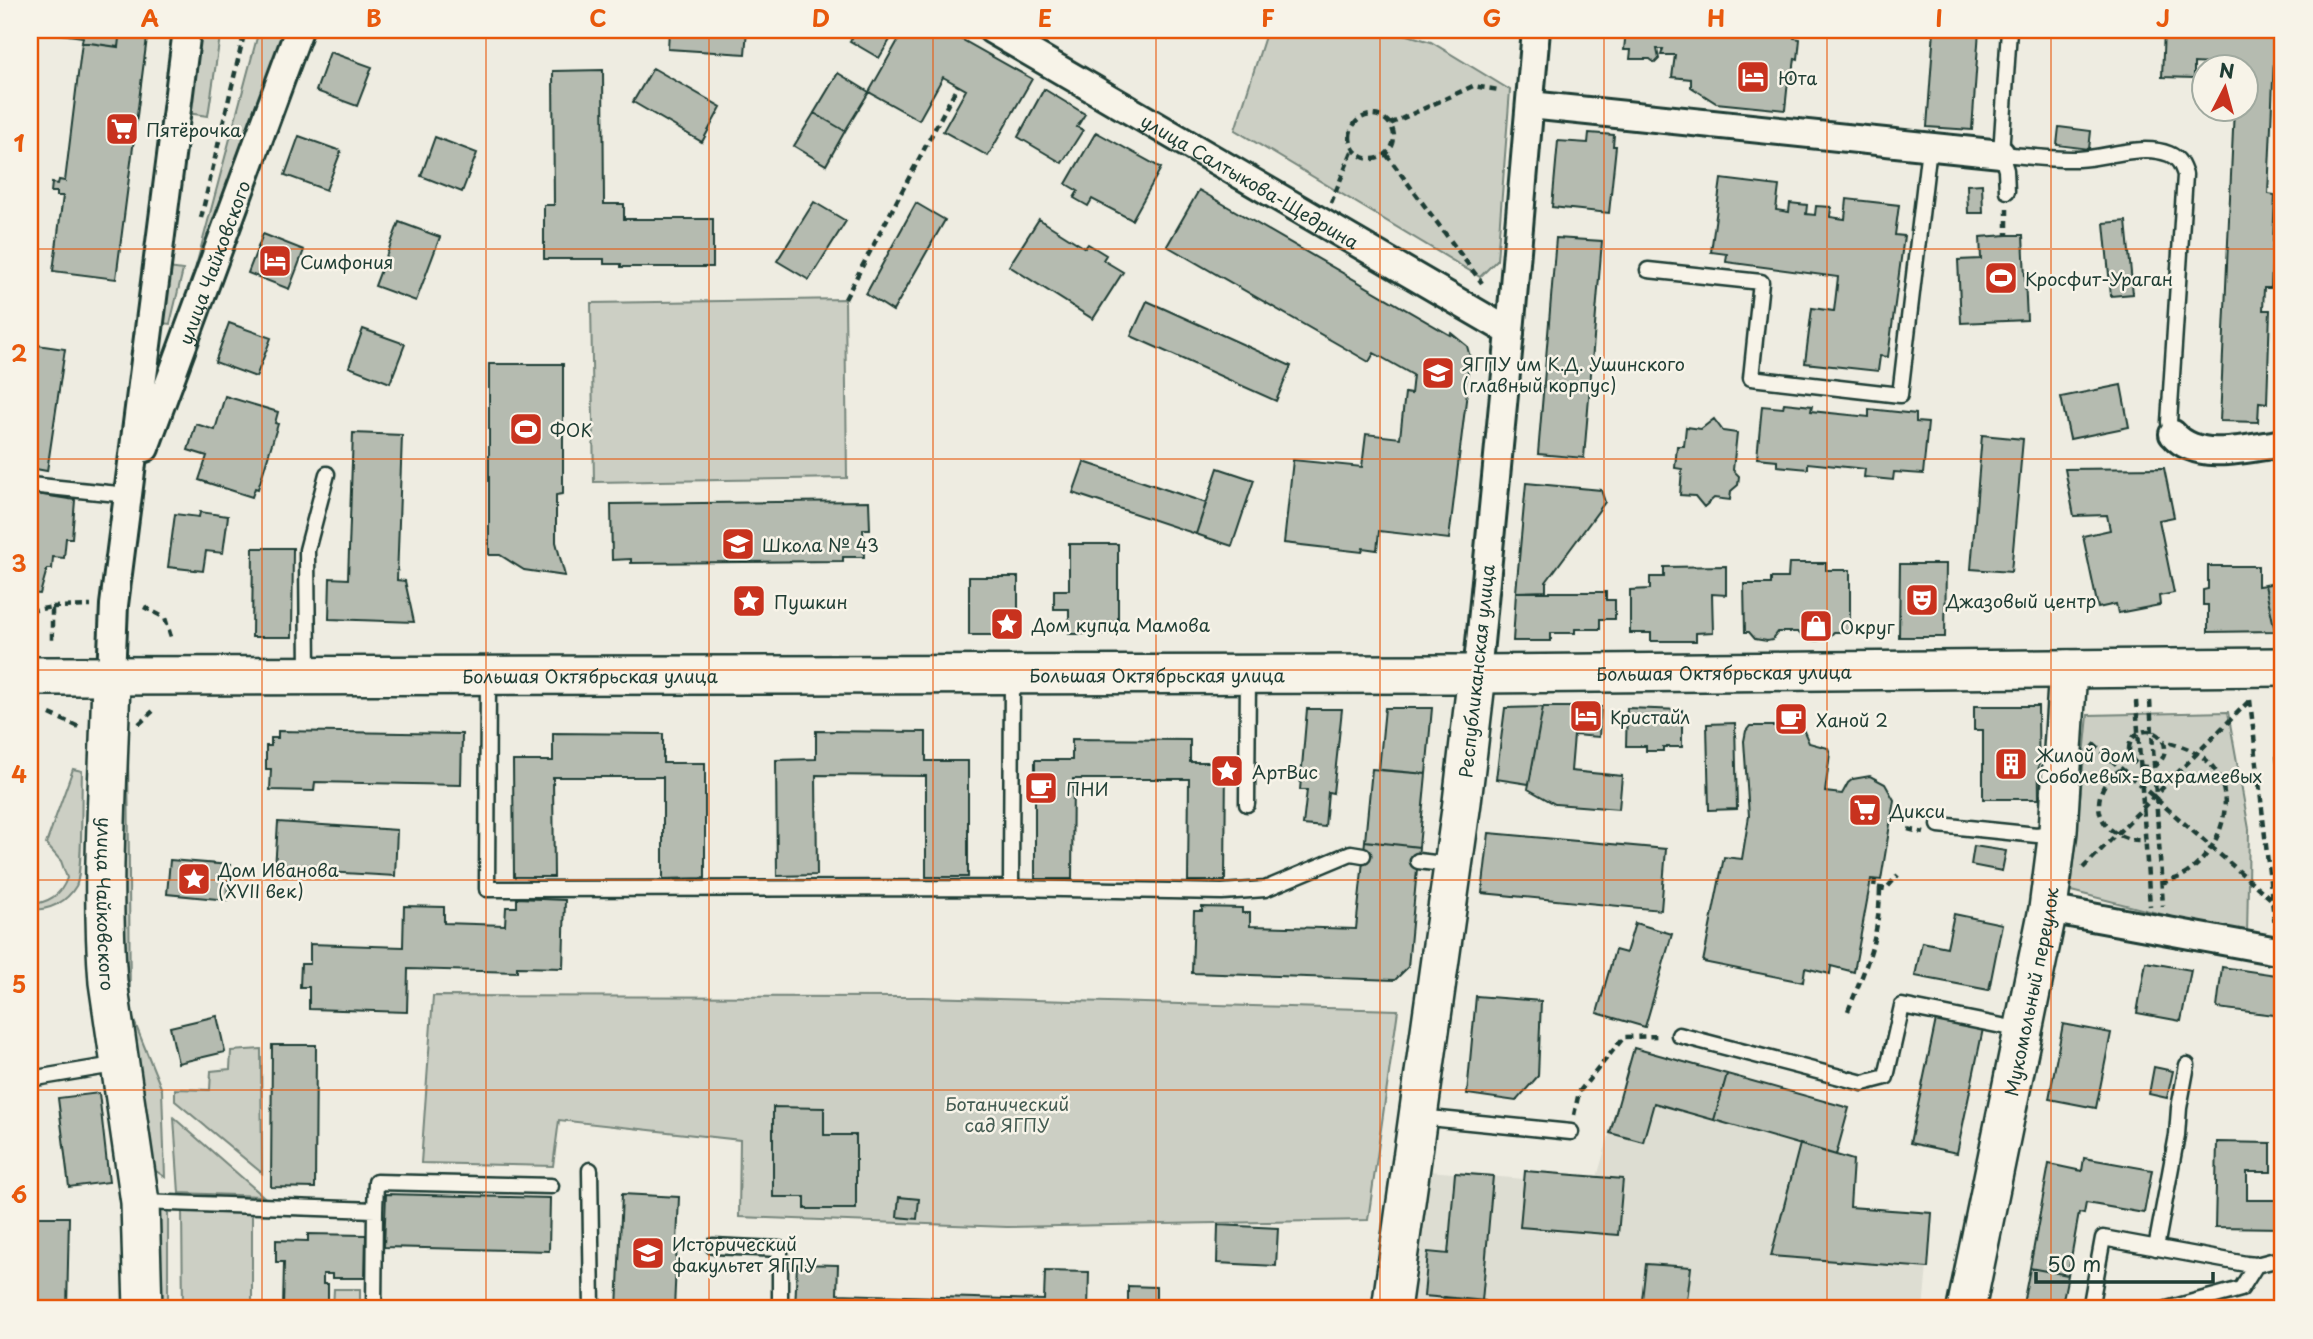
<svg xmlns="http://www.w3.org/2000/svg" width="2313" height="1339" font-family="'Playpen Sans',sans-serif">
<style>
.built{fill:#ddddd2}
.green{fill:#cccfc4;stroke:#76867c;stroke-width:2}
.building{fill:#b5bbb0;stroke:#1f3d34;stroke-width:2}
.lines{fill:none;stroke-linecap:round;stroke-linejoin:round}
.lane-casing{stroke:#1f3d34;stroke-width:19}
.street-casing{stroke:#1f3d34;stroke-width:32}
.secondary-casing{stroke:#1f3d34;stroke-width:42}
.path{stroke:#1f3d34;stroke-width:4.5;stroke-dasharray:7 5;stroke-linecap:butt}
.lane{stroke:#f7f3e8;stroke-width:14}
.street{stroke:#f7f3e8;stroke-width:26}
.secondary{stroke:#f7f3e8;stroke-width:37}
.grid{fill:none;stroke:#e8590c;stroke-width:2;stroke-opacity:0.55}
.labels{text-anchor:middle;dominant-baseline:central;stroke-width:5;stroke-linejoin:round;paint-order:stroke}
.poi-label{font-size:18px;fill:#1f3d34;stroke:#f7f3e8;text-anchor:start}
.street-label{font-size:18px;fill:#1f3d34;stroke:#f7f3e8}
.park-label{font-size:18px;fill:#425a51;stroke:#f7f3e8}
.neatline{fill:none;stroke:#e8590c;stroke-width:2.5}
.grid-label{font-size:23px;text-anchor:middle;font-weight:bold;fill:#e8590c}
</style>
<rect width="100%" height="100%" fill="#eeece1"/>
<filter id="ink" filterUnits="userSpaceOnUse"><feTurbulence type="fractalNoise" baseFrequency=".0143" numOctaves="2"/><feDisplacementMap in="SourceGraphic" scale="14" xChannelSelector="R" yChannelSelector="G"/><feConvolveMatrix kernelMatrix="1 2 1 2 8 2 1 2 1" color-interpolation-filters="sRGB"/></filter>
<g filter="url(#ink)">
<path class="built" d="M1634 1048 1849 1108 1836 1154 1853 1160 1850 1207 1932 1213 1923 1309H1409L1429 1171 1524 1179 1525 1171 1597 1177Z"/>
<path class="green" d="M190 30H221L208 116 180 112Z
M259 30H297L208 268 196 266Z
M1267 30H1391L1431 42 1510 90 1497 260 1480 277 1235 130Z
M161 267 183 270 170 324 154 322Z
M845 299 847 478 594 482 591 303Z
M2228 712 2249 829 2247 936 2071 891 2088 715Z
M120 737H128L130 1011 162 1090 165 1177 150 1167 124 1012Z
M73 769 82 771C81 791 83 873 76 886 66 903 49 910 30 910V905C48 902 61 896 67 878L61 861 46 844Z
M433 996 923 997 1398 1010 1368 1220 1007 1227 739 1217 740 1140 559 1120 553 1166 421 1163Z
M261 1049 262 1173 175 1101V1089L210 1090 211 1071 230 1069 231 1051Z
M174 1118 263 1196 179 1193Z
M168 1208V1309H153L152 1209Z
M182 1209 252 1213V1309H183Z
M334 1289H360V1309H333Z"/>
<path class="building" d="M30 30H120L118 47 82 42 83 37Z
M120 30H148L116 279 53 271 63 196H57V192H51L52 183 58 184 59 180 65 181 82 42 118 47Z
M669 30H747L745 54 668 49Z
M858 30H896L879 58 850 41Z
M904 30H945L1032 79 988 156 943 131 966 90 943 77 919 120 869 92Z
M1626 30H1795L1794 38 1800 39 1798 59 1795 58 1792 82 1788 81 1785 110 1716 103 1691 87V79L1672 77 1675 55H1661L1663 49H1657L1659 59 1655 63 1650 59H1630L1631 50H1624Z
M1934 30H1979L1972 130 1927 127Z
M2164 30H2243V34L2275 35 2268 194 2275 195 2271 288H2264L2263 310H2270L2267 403 2259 402 2258 422 2220 421 2234 108H2246V66L2194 63V78L2162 77Z
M330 52 372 67 357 106 316 91Z
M653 68 721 107 702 142 633 102Z
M603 70 604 204H624V219H713V267H621V264H604V259H544V205H554L553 71Z
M838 73 869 92 845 131 814 113Z
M1044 89 1085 114 1077 127 1083 130 1062 163 1018 137Z
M814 113 845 131 826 165 794 146Z
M2059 127 2091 131 2089 149 2057 145Z
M1096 132 1161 168 1132 220 1092 199 1088 206 1074 198 1078 191 1066 184Z
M1589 133 1614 135 1613 146H1616L1609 213 1552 207 1558 141 1588 143Z
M299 136 341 151 326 190 285 175Z
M435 137 477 153 462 192 421 176Z
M1721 179 1779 186 1776 210 1789 212 1790 203 1807 205 1806 214 1815 215 1816 206 1831 207 1830 217 1845 219 1847 199 1899 205 1895 235 1904 236 1888 357 1880 356 1878 371 1805 363 1812 308 1834 311 1838 277 1726 262 1727 254 1711 252Z
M1982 184 1983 213H1968L1967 185Z
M1199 190 1450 335 1451 333 1467 346 1470 357 1465 391 1467 392 1449 539 1379 531 1377 550 1363 548 1362 552 1284 543 1293 460 1362 467 1366 434 1400 438 1405 393 1411 394 1413 375 1374 353 1369 362 1167 246Z
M814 202 846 221 809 280 777 261Z
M916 203 945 220 893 311 866 294Z
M1039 219 1085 248 1088 244 1106 255 1103 260 1123 272 1093 319 1009 266Z
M2126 221 2133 294 2111 296 2104 223Z
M399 222 440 237 416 301 375 286Z
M263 234 304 250 289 289 248 273Z
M2007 235H2023L2027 320 1961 323 1958 260 1981 259 1980 237Z
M1556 238 1602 241 1584 458 1538 454Z
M1147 301 1291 366 1276 401 1131 336Z
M229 323 271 338 256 377 215 362Z
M363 329 405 344 390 383 349 367Z
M30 344 65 349 47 471 30 468Z
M489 364H563V494L556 495V542L565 576 524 570 500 555H489Z
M2121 385 2129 427 2070 439 2061 397Z
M225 396 278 412 275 423 278 424 258 489 255 488 252 497 199 480 207 456 188 450 196 424 215 430Z
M1784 403 1812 406 1811 411 1869 417V409L1916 414V422L1928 423 1923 474 1894 472 1893 480 1864 477 1865 469 1808 463V469L1777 466V460L1757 458 1762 406 1783 408Z
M1714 419 1723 431 1737 433 1733 470 1739 476 1738 485 1731 491 1730 500 1714 498 1704 507 1695 496 1680 495 1682 469 1675 468 1677 446H1684L1686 427 1701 429Z
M353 433 402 435 397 580 405 581 414 622 329 619 330 578 348 579Z
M1982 435 2023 439 2011 572 1971 569Z
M1084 462 1206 503 1196 534 1073 493Z
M1218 468 1254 480 1232 546 1196 534Z
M2164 468 2174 517 2159 520 2174 593 2159 596 2160 605 2118 613 2116 604 2098 608 2083 536 2110 530 2107 515 2074 516 2065 469Z
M1526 483 1601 490 1605 502 1546 582V591L1516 592Z
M30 493 75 500 72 538H66L64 558 53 557 52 569H47L40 594 30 593Z
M869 501 870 529H863L864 557H843V561L631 563V559L612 560 611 504Z
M200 512 228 516 223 553 206 551 203 571 168 567 175 514 199 517Z
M1069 544H1118V634H1069V609H1054V590H1069Z
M253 548H293L292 637H252Z
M1789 563H1826V570H1850V632H1834L1828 638 1817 641 1805 639 1798 632H1778L1772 640 1767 641 1755 639 1749 632H1745L1744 584H1771V578H1788Z
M1900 564H1946L1945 637H1899Z
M1726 566V595L1712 594 1713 632 1696 633V641H1651V633H1630V590L1650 589V577H1664V567Z
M2208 566H2258V586L2265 585 2275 631 2208 632V605H2203V590L2208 589Z
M2283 570V631H2275L2265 585 2275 583 2272 572Z
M969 577H1018V635H969Z
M1516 592H1606V600H1615V619H1600V629H1575V633H1551V641H1513Z
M1974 706H2038L2039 799H1983V730H1974Z
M1543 707H1601L1599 737 1574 735 1571 771 1622 776 1619 809 1555 804 1528 789Z
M1543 707 1529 784 1496 779 1505 708Z
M1385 708H1432L1426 774 1379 770Z
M1627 708 1682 710V747H1663V751H1646V746H1626Z
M1307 709H1342L1333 793 1328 792 1325 827 1303 825 1307 790H1300Z
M1735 723 1737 809 1709 810 1707 724Z
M1750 726H1797L1803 729 1809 743 1828 748 1830 753 1825 792 1842 794 1848 783 1853 779 1870 776 1885 784 1894 800 1881 880 1871 879 1854 972 1831 966 1830 974 1805 968 1803 982 1703 962 1724 857 1742 859 1749 816 1744 741 1746 731Z
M278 731 462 734 461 785 315 782 314 791 270 790 271 769H266V746H271V738H278Z
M816 731 926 732V761H968V877H926V776L816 775 817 875 777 876 776 760 816 759Z
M553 733 663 734V763H705V878L663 879V777H553L554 877H514L513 761H553Z
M1072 739 1190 740V762H1226L1225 881H1188L1189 779H1073L1072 879H1035V760H1072Z
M2283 755V802H2282L2276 756Z
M1372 769 1426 774 1419 847 1365 841Z
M278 822 397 830 395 876 275 869Z
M1489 833 1666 849 1661 910 1482 893Z
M1365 841 1419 847 1408 967 1395 980 1192 973 1194 911H1202V907L1242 908V913H1250V926L1356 929Z
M1974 846 2006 851 2002 871 1971 865Z
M170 860 230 865 227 900 167 894Z
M517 898 565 900 563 968 517 967V972L408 969 407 1012 309 1009V987H300L301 964H310V944L403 947 404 906 444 907V923L505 925 506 907H517Z
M1954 914 2002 924 1989 990 1915 976 1922 942 1947 947Z
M1635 923 1672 934 1645 1027 1597 1013 1615 950 1626 953Z
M2146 962 2191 970 2181 1021 2137 1013Z
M2222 967 2283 976V1016L2217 1008Z
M1476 996 1541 1001 1538 1076 1516 1101 1467 1094Z
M1937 1015 1984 1024 1957 1153 1910 1143Z
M217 1016 225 1052 178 1063 170 1027Z
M2063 1024 2111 1033 2096 1108 2049 1099Z
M272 1045H316L315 1188 271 1187Z
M1634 1048 1727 1074 1714 1120 1654 1103 1643 1142 1610 1133Z
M2154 1067 2173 1071 2167 1098 2149 1094Z
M1727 1074 1849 1108 1836 1155 1714 1120Z
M99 1093 109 1182 69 1187 58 1098Z
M773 1107 824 1108V1135H856V1209H805V1197H773Z
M2217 1142 2271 1143V1172H2247V1200H2283V1228L2215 1227Z
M1800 1144 1853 1160 1850 1207 1932 1213 1928 1268 1771 1256Z
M2084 1158 2152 1170 2144 1213 2086 1203 2084 1214 2079 1213 2068 1275 2030 1268 2049 1164 2082 1171Z
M1525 1171 1623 1179 1618 1235 1520 1227Z
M1455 1173 1493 1176 1482 1301 1424 1296 1428 1252 1448 1254Z
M386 1194 550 1198 549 1251 384 1247Z
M622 1194 679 1197 674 1309H617Z
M899 1197 919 1199 917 1219 897 1217Z
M30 1217H69L67 1309H30Z
M1218 1225 1278 1228 1276 1266 1217 1263Z
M308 1234 366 1235 365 1278H332V1274H323V1284H328V1309H283L284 1262H276V1240L308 1241Z
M797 1264 838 1265 837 1294 1044 1300 1045 1271 1089 1272 1088 1309H795Z
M1646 1264 1691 1267 1686 1309H1641Z
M2030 1268 2068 1275 2061 1309H2022Z
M1128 1286 1156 1287V1309H1128Z
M1444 1297 1485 1301 1484 1309H1443Z"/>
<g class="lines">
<defs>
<path id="lane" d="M2001 154C2027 156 2053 160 2078 159 2107 158 2141 143 2169 154 2179 158 2182 166 2185 175L2169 422 2173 434
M2007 191 2006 170 2001 154 2009 30
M1648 270 1761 282 1751 378 1900 395 1929 147
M30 485 128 495
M308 674 307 550 327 474
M488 677 487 889 1011 888 1012 675
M1247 804 1248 675
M1939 825 2037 835 2056 832
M1418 861 1451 865
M1011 888 1222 892 1265 889 1351 853 1363 855
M1679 1035 1863 1083 1886 1077 1902 1006 2022 1030
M30 1079 120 1064
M1419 1117 1571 1132
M590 1170 592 1309
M140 1202 375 1210 374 1309
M375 1210 376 1182 551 1186
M713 1246 780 1249V1309
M2156 1248 2177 1135 2179 1108 2187 1065
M2090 1309 2103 1238 2246 1264 2256 1265 2283 1258
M2167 1309 2241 1289 2256 1265"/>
<g id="street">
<path id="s1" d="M992 30 1510 332"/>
<path d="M1530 105 2001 154"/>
<path d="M2173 434C2198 463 2249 448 2283 443"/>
<path id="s2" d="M145 448 299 30"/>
<path d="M1477 674 1510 332 1536 30"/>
<path d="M111 676 114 605 187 30"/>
<path d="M2048 909 2283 952"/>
</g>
<g id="secondary">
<path id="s3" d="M30 676 1477 674 2283 667"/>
<path id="s4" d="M111 676C109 778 100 880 108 982L140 1202 143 1309"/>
<path d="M1391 1309 1462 802 1477 674"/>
<path id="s5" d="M1966 1309 2048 909 2058 831 2068 669"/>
</g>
</defs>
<use href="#lane" class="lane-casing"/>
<use href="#street" class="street-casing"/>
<use href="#secondary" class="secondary-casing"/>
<path class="path" d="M1350 137a22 22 0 1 1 44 0a22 22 0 1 1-44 0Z
M1390 124 1473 86 1499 90
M1386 154 1482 283
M1331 203 1353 149
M2007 208V235
M201 218 245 30
M845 299 958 85
M52 607 91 606
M144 607 165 618 172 640
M30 611 52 607V640
M2250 700 2275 927
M2136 701 2150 906
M2150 701 2163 906
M50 714 79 727
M139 724 153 711
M2129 749a18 18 0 1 1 36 0a18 18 0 1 1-36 0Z
M2093 744 2271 899
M2122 769C2092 785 2090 825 2124 837 2131 840 2138 840 2145 840
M1908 829 1924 833
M2083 868 2250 700
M1875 879 1874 887 1886 889 1898 875
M2161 883C2168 881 2176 879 2182 876 2218 856 2241 799 2211 765 2199 751 2182 746 2164 741
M1848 1011C1867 964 1879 940 1880 888
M1574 1115 1579 1092 1624 1037 1661 1036"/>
<use href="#lane" class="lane"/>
<use href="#street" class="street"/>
<use href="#secondary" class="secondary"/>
</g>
</g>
<path class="grid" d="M262 30V1309M486 30V1309M709 30V1309M933 30V1309M1156 30V1309M1380 30V1309M1604 30V1309M1827 30V1309M2051 30V1309M30 249H2283M30 459H2283M30 670H2283M30 880H2283M30 1090H2283"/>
<defs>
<symbol id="hotel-square" viewBox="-11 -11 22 22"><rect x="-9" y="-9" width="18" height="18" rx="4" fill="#c8321e" stroke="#f7f3e8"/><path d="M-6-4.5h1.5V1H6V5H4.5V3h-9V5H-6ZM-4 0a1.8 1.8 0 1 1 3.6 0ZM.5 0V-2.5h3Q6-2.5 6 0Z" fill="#fff"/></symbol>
<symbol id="supermarket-square" viewBox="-11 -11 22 22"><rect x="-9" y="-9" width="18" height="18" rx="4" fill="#c8321e" stroke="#f7f3e8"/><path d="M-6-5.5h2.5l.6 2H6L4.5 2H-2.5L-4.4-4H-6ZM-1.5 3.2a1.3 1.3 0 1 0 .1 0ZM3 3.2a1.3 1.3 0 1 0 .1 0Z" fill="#fff"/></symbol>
<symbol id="stadium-square" viewBox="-11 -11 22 22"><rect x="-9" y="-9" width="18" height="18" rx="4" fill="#c8321e" stroke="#f7f3e8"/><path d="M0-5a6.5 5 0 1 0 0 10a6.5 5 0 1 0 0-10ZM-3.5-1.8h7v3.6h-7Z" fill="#fff"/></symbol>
<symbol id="university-square" viewBox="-11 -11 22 22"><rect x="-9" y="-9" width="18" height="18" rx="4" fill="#c8321e" stroke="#f7f3e8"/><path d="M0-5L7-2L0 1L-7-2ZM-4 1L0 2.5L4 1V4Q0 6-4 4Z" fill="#fff"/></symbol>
<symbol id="school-square" viewBox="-11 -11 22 22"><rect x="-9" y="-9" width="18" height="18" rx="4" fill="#c8321e" stroke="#f7f3e8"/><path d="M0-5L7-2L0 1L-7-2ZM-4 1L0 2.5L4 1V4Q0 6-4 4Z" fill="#fff"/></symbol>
<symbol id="theatre-square" viewBox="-11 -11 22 22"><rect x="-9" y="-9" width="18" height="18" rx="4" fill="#c8321e" stroke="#f7f3e8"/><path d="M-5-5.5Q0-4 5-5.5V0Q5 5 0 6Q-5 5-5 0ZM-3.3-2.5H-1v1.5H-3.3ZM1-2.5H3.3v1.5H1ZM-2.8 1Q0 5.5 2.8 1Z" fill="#fff"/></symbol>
<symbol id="sight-square" viewBox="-11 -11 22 22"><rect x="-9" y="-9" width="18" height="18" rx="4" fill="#c8321e" stroke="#f7f3e8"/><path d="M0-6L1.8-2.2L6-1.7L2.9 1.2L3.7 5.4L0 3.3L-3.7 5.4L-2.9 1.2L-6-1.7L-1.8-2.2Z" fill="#fff"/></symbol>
<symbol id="shop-square" viewBox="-11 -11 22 22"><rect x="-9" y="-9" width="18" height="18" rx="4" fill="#c8321e" stroke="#f7f3e8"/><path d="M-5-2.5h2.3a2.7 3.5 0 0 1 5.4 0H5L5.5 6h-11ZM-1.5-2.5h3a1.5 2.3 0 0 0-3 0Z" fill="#fff"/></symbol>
<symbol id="cafe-square" viewBox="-11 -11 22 22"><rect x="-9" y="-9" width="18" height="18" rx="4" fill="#c8321e" stroke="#f7f3e8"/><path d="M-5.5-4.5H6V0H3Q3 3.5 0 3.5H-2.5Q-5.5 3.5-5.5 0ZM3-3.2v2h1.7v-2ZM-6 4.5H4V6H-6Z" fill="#fff"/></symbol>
<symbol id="building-square" viewBox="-11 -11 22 22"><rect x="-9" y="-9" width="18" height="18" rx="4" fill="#c8321e" stroke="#f7f3e8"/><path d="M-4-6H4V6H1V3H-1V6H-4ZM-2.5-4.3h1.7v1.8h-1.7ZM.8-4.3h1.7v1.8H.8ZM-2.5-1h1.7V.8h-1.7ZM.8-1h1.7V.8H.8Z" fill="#fff"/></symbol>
</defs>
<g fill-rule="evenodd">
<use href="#hotel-square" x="1734" y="58" width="38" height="38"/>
<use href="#supermarket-square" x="103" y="110" width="38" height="38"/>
<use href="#hotel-square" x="256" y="242" width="38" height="38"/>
<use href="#stadium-square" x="1982" y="259" width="38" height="38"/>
<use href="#university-square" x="1419" y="354" width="38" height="38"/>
<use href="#stadium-square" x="507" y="410" width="38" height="38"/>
<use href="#school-square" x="719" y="525" width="38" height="38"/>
<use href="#theatre-square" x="1903" y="581" width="38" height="38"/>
<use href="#sight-square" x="730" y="582" width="38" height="38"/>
<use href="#sight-square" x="988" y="605" width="38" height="38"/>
<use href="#shop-square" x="1797" y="607" width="38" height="38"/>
<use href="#hotel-square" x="1567" y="697" width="38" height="38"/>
<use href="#cafe-square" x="1772" y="700" width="38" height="38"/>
<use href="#building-square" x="1992" y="745" width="38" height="38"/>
<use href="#sight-square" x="1208" y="752" width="38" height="38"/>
<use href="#cafe-square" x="1022" y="769" width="38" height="38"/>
<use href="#supermarket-square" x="1846" y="791" width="38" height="38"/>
<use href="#sight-square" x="175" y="860" width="38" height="38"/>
<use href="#university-square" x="629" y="1234" width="38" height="38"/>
</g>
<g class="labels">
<g class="poi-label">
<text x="1778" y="77">Юта</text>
<text x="146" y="129">Пятёрочка</text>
<text x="300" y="261">Симфония</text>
<text x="2025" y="278">Кросфит-Ураган</text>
<text x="1462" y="363">ЯГПУ им К.Д. Ушинского<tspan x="1462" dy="21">(главный корпус)</tspan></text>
<text x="550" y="429">ФОК</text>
<text x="762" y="544">Школа № 43</text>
<text x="1946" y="600">Джазовый центр</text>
<text x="774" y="601">Пушкин</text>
<text x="1032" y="624">Дом купца Мамова</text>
<text x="1840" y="626">Округ</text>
<text x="1610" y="716">Кристайл</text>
<text x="1816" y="719">Ханой 2</text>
<text x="2036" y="754">Жилой дом<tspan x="2036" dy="21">Соболевых-Вахрамеевых</tspan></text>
<text x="1252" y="771">АртВис</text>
<text x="1066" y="788">ПНИ</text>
<text x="1890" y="810">Дикси</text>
<text x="218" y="869">Дом Иванова<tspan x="218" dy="21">(XVII век)</tspan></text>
<text x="672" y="1243">Исторический<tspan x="672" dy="21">факультет ЯГПУ</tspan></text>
</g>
<g class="street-label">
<text stroke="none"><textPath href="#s1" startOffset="299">улица Салтыкова-Щедрина</textPath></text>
<text stroke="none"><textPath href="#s2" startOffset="198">улица Чайковского</textPath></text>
<text transform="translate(1476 671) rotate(-84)">Республиканская улица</text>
<text stroke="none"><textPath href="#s3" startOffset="1694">Большая Октябрьская улица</textPath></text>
<text stroke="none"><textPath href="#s3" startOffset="560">Большая Октябрьская улица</textPath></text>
<text stroke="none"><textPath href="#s3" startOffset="1127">Большая Октябрьская улица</textPath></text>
<text stroke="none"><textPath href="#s4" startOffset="228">улица Чайковского</textPath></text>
<text stroke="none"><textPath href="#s5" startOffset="324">Мукомольный переулок</textPath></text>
</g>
<g class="park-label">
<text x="1007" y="1103">Ботанический<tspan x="1007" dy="21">сад ЯГПУ</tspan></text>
</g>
</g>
<rect width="2313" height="1339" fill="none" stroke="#f7f3e8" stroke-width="77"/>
<g transform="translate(2225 88) rotate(6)"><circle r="33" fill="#f7f3e8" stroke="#a1aaa0" stroke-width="2"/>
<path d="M0-5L12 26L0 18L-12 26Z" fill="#c8321e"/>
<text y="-10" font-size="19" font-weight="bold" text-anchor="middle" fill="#1f3d34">N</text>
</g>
<path d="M2036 1272v10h177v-10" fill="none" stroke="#1f3d34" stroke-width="3.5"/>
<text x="2047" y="1272" font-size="21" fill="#1f3d34" stroke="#f7f3e8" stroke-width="5" paint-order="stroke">50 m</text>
<rect x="38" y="38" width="2236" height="1262" class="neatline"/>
<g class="grid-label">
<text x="150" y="27">A</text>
<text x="374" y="27">B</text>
<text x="598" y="27">C</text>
<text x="821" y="27">D</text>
<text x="1045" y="27">E</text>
<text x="1268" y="27">F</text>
<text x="1492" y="27">G</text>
<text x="1716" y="27">H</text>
<text x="1939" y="27">I</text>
<text x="2163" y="27">J</text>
<text x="19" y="152">1</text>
<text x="19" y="362">2</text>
<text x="19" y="572">3</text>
<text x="19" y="783">4</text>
<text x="19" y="993">5</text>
<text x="19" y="1203">6</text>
</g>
</svg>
